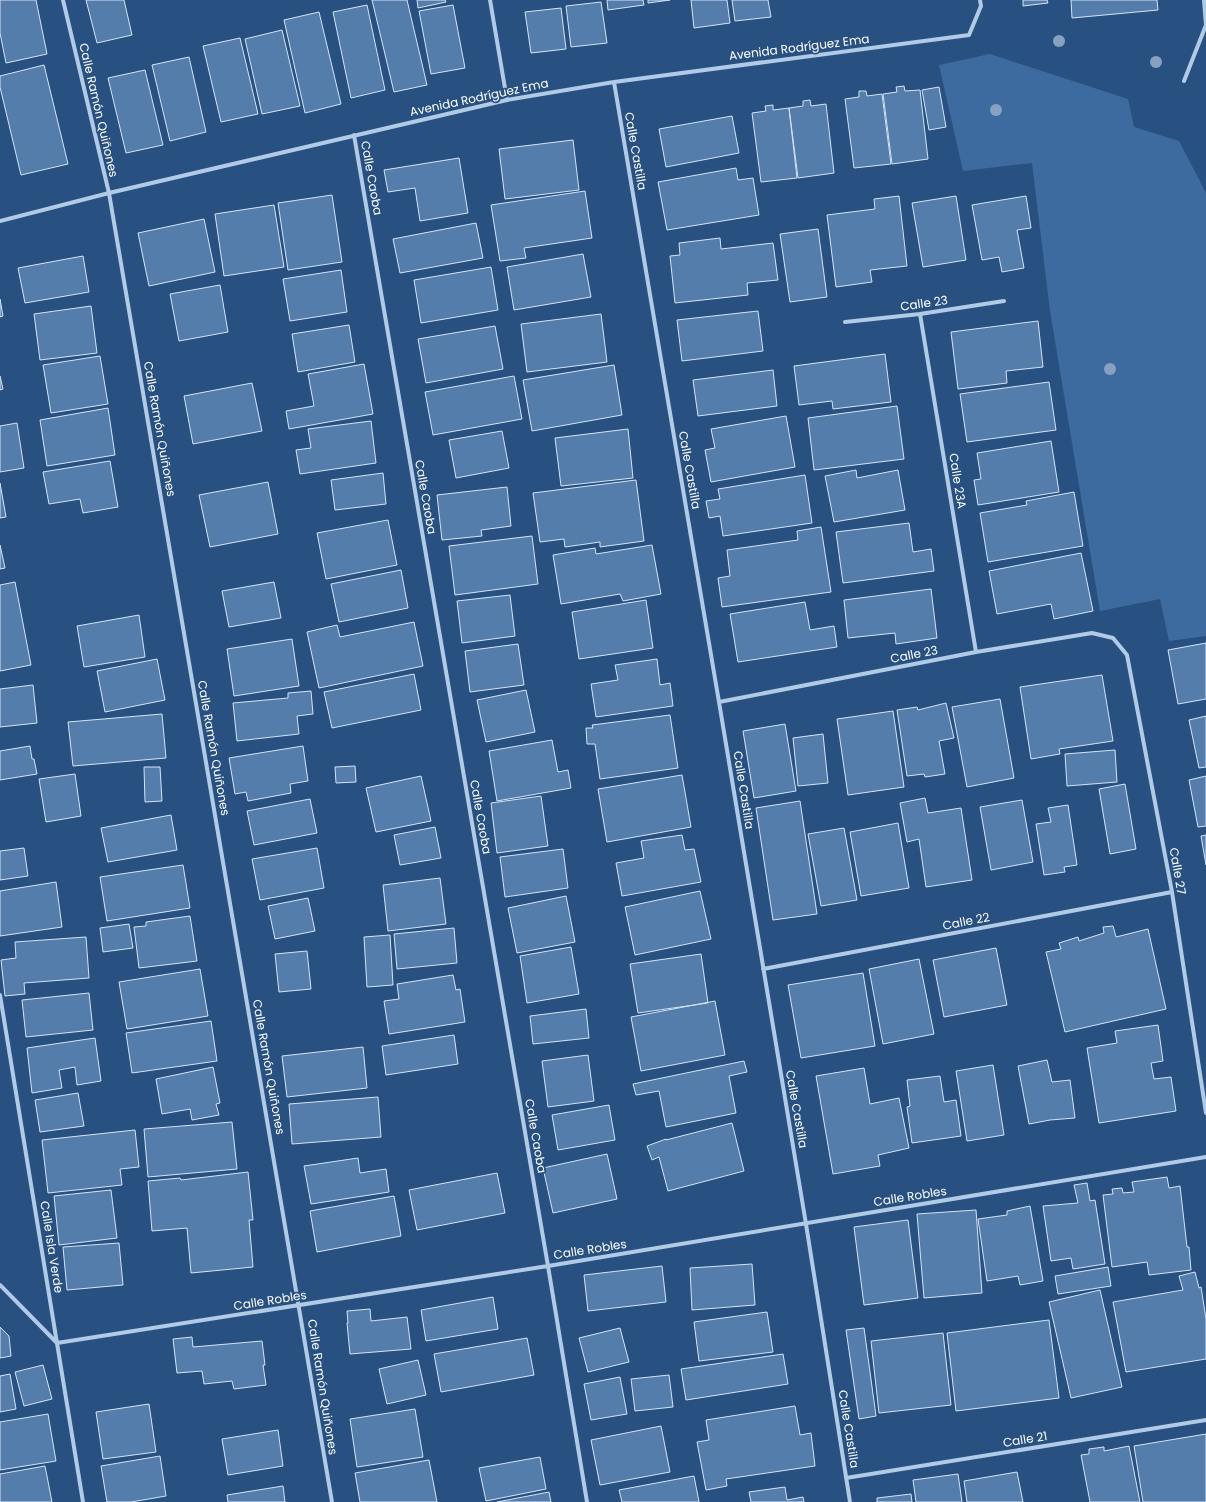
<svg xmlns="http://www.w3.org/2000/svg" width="1206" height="1502" font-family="Poppins,sans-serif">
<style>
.green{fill:#3d6b9f}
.building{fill:#557dac;stroke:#d5e4f5}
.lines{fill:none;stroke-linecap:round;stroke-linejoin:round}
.minor{stroke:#b1cae6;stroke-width:4}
.tree{fill:#87a2c1}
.labels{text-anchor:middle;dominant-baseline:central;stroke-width:3.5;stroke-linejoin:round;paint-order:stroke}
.street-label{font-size:12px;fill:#fff;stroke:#285182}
</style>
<rect width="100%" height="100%" fill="#285182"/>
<path class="green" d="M990 54 1128 99 1134 127 1179 141 1206 193V636L1169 641 1160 599 1100 611 1050 311 1032 163 963 171 939 65Z"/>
<path class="building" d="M0 0H36L47 54 6 63 0 33Z
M86 0H124L132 35 97 43Z
M372 0H407L427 85 394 92Z
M417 0H445L446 2 418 8Z
M607 0H643L644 5 608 10Z
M648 0H670L648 3Z
M691 0H727L730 23 694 28Z
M732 0H768L771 17 735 21Z
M1023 0H1047L1048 3 1023 6Z
M1071 0H1157L1158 10 1072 18Z
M601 2 607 43 571 47 566 6Z
M367 5 385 90 351 98 333 12Z
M453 5 465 68 431 74 419 11Z
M561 8 566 49 531 53 525 12Z
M319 12 341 104 305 113 284 20Z
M282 30 300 106 262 114 245 39Z
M240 38 258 114 221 122 203 46Z
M189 57 206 132 170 141 152 65Z
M44 65 68 164 21 175 0 87V76Z
M145 70 163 145 126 153 108 78Z
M904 86 905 91 920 90 928 159 892 164 883 94 897 92 896 87Z
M939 87 946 127 929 130 922 90Z
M859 91H866L867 96 882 94 891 164 854 168 845 99 859 97Z
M810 100 811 106 826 104 834 173 798 178 789 108 803 106V101Z
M773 105V110L789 108 797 178 761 182 752 113 766 111 765 106Z
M732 116 739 153 666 167 659 129Z
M573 140 579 190 505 199 499 149Z
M459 158 468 213 420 221 415 188 388 192 384 170Z
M736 168 738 180 753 178 759 215 667 230 658 182Z
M585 191 592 238 524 248 526 258 500 261 491 205Z
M332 195 342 262 288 270 278 203Z
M899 196 907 266 870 270 872 282 836 287 827 215 875 209 874 199Z
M956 196 966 260 923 267 912 203Z
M1026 196 1031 228 1017 230 1024 268 1002 272 999 257 982 260 972 205Z
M274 205 284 267 224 276 215 214Z
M204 219 215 272 149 286 138 233Z
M476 223 483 258 400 273 393 239Z
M818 229 827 297 790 302 780 234Z
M720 238 721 249 773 243 778 280 747 283 748 295 675 303 670 256 680 255 679 243Z
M583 254 591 297 514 310 507 267Z
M83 256 89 292 25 303 18 268Z
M491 267 498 310 421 323 414 280Z
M341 270 347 312 290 321 283 279Z
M220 285 228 332 179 341 170 294Z
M0 299 3 316 0 317Z
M91 306 97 353 40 360 34 314Z
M758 311 763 351 682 361 677 320Z
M601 314 607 362 527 372 521 324Z
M1038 321 1043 367 1006 371 1007 383 958 389 951 332Z
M349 325 355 362 298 372 292 334Z
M495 326 503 369 426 383 418 339Z
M885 354 891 402 833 409 832 401 799 405 794 366Z
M100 356 108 404 51 413 43 365Z
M364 364 373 414 289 429 286 411 314 406 308 374Z
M614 365 622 415 532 431 523 380Z
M773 370 777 406 698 416 693 380Z
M0 376 3 389 0 390Z
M514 376 522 419 433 435 425 392Z
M1049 382 1056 430 967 442 960 394Z
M252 383 262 431 193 444 184 396Z
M897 406 904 459 814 470 808 418Z
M108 408 115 455 47 466 40 420Z
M786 416 795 467 711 482 705 450 715 448 711 429Z
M371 421 376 463 300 474 296 450 311 448 308 429Z
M17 423 24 468 0 472V426Z
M628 429 633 478 561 486 555 438Z
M502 431 509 468 456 478 449 440Z
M1051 441 1059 492 978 505 974 480 981 479 977 453Z
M110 461 118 507 83 513 80 499 49 504 43 472Z
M856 470 857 478 898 470 905 510 834 522 825 476Z
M383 473 386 504 335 510 331 480Z
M805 475 812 523 723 536 720 516 709 518 706 501 720 499 718 489Z
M636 480 644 541 600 547V542L565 547 564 539 540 542 533 493Z
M268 482 278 534 210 547 199 495Z
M0 483 6 517 0 518Z
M507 487 511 526 481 530 482 536 442 540 437 495Z
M1074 492 1083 546 988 562 980 513 1027 505 1026 501Z
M388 520 397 565 326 579 317 533Z
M909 523 913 552 931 549 934 571 843 583 836 532Z
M821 527 831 592 722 607 718 578 730 576 727 550 798 540 797 531Z
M532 536 538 584 455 595 449 546Z
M0 545 5 568 0 569Z
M652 545 661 594 623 601 620 594 561 604 553 555 595 548 596 554Z
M1081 553 1093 611 1054 619 1051 604 997 614 989 571Z
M401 570 408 608 339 622 331 584Z
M15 582 31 665 0 671V585Z
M274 582 281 618 229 627 222 591Z
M931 589 937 638 896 644 895 633 848 638 844 600Z
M510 595 515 636 462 643 457 601Z
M646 600 653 648 579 659 572 612Z
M805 602 810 630 834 626 837 647 738 662 730 614Z
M139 615 145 657 84 667 77 626Z
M414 622 423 666 319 688 307 632 337 625 340 637Z
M292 639 299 686 234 696 227 649Z
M1206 643V699L1178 704 1168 650Z
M518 644 524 685 470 692 465 651Z
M157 659 165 700 105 712 97 671Z
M657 659 660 685 670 683 673 706 596 717 591 684 618 680 615 665Z
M414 674 421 710 332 728 324 692Z
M1102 675 1113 741 1059 749 1060 754 1031 759 1020 687Z
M33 685 37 723 0 727V689Z
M526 690 535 732 486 742 477 700Z
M311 691 313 714 297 716 299 734 237 741 233 703 288 698V693Z
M1000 699 1014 778 967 787 952 707Z
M946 703 954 738 939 741 945 774 925 777 924 774 907 776 897 710 917 707 918 710Z
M893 711 904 787 848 795 837 719Z
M162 714 166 758 73 766 68 722Z
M670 715 678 768 600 779 595 744H587L586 728H593L592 725Z
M1206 716V767L1199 768 1189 720Z
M785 724 796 791 754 798 743 731Z
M823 734 828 783 798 786 793 738Z
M552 740 558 772 568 770 571 788 497 801 489 751Z
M30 746 32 759H34L37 774 0 780V751Z
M303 746 308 781 290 784 291 793 248 801 246 792 235 794 229 758Z
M1115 750 1117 782 1067 786 1065 754Z
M355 766 356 782 336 783 335 767Z
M144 767H160L162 801 145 802Z
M75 774 81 816 46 822 39 779Z
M682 775 691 827 607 842 598 789Z
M421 776 431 821 376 832 366 788Z
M1206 776V826L1198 827 1189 780Z
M1125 784 1136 849 1110 854 1099 789Z
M541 796 548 846 497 853 491 803Z
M925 798 928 813 961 808 972 880 926 887 919 839 907 842 900 803Z
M310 799 317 833 254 845 247 811Z
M1022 800 1033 862 991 870 980 807Z
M800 801 817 914 773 920 756 808Z
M1068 805 1077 865 1064 867 1065 872 1044 875 1036 824 1051 822 1048 808Z
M171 815 177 850 108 862 101 828Z
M898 823 909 888 861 896 850 832Z
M435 827 441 858 400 865 394 835Z
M844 828 857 900 821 906 808 834Z
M682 835 685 850 694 849 701 882 622 896 616 863 644 858 641 841Z
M1206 835V865L1201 836Z
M24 848 28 876 0 880V851Z
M317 848 324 888 260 900 252 859Z
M563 849 568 888 505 897 500 857Z
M183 865 190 908 107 921 100 877Z
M440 878 446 924 388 931 383 885Z
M56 882 62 927 0 936V891Z
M700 891 711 939 635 955 625 907Z
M566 896 575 942 517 953 508 908Z
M308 898 315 931 275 939 268 906Z
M190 916 197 961 139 968 134 927 146 926V922Z
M129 924 133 948 103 952 100 928Z
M1113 926 1116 937 1148 929 1166 1009 1065 1032 1046 952 1061 949 1059 943 1078 937 1079 941 1104 933 1103 927Z
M454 928 457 963 397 969 394 934Z
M390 935 393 985 367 987 364 937Z
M86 937 89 978 24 983 25 994 5 996 1 960 16 958 15 942Z
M571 947 579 994 527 1003 520 956Z
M996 948 1007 1005 944 1017 933 960Z
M307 951 311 989 279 992 275 954Z
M701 954 708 1003 638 1013 630 964Z
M919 959 934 1034 883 1044 869 969Z
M200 969 208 1016 127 1029 119 982Z
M863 973 875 1046 801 1058 788 985Z
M453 975 456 990 460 989 465 1022 389 1034 384 1001 399 999 397 984Z
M89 993 93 1030 26 1037 22 1000Z
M715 1001 725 1055 641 1071 631 1017Z
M586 1009 589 1038 533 1044 530 1016Z
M211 1021 217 1061 132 1073 126 1033Z
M1158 1025 1163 1061 1151 1063 1154 1079 1171 1077 1176 1111 1099 1123 1087 1048 1117 1043 1115 1031Z
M454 1035 458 1064 386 1075 382 1046Z
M95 1038 101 1081 77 1085 75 1067 59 1070 62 1088 32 1093 27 1048Z
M363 1047 367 1088 287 1097 282 1056Z
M588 1055 594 1101 548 1107 542 1061Z
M1047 1060 1052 1082 1070 1080 1075 1118 1050 1120 1029 1124 1018 1066Z
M744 1061 747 1072 729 1076 736 1113 666 1127 659 1091 636 1095 633 1084Z
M993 1065 1004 1135 967 1141 956 1071Z
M213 1067 220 1103 216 1104 219 1115 192 1120 190 1109 162 1114 156 1079Z
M864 1068 870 1104 899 1098 909 1148 878 1155 880 1166 833 1174 816 1076Z
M940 1076 944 1102 956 1100 961 1136 912 1143 907 1107 910 1106 907 1080Z
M78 1093 84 1126 40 1132 35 1100Z
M378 1097 381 1137 292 1144 289 1104Z
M609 1105 615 1140 558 1150 552 1115Z
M232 1122 237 1169 148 1177 144 1129Z
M732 1123 744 1171 668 1191 659 1157 652 1160 647 1146 666 1139V1140Z
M135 1130 139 1167 120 1169 122 1185 48 1193 42 1140Z
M607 1154 617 1199 553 1213 543 1168Z
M358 1158 360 1173 386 1169 389 1192 311 1204 304 1166Z
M248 1172 253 1220H249L253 1267 191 1273 187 1228 152 1231 148 1181 180 1178 181 1180Z
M497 1173 505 1213 417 1230 409 1190Z
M1167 1177 1169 1188 1180 1186 1187 1247H1189L1191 1270 1149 1275 1147 1262 1112 1267 1103 1195 1113 1194 1112 1189 1122 1188 1123 1193 1134 1192 1132 1182Z
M1087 1183 1090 1201 1095 1200 1105 1264 1073 1269 1071 1258 1051 1261 1043 1206 1078 1203 1074 1185Z
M111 1190 117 1238 59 1245 54 1196Z
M394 1196 401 1236 317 1252 310 1211Z
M1030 1206 1043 1281 1020 1285 1018 1276 987 1281 978 1219 1007 1215V1211Z
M976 1210 982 1293 924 1298 917 1214Z
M908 1220 918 1298 864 1305 854 1227Z
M119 1243 123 1285 67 1290 63 1247Z
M752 1264 755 1305 692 1310 690 1268Z
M662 1266 666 1302 588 1311 584 1275Z
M1108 1267 1111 1286 1058 1294 1055 1276Z
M1195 1272 1199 1288 1201 1287 1206 1319V1359L1126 1372 1113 1302 1183 1290 1179 1276Z
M1100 1290 1122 1387 1071 1398 1049 1302Z
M493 1297 498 1329 426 1341 421 1310Z
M370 1309 371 1321 407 1317 411 1349 350 1354 347 1323H348L347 1311Z
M767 1312 773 1352 699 1361 694 1322Z
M1049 1320 1059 1398 956 1411 947 1333Z
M0 1327 9 1336 11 1356 0 1358Z
M620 1328 629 1362 588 1372 579 1338Z
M864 1328 876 1416 859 1419 846 1330Z
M943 1333 951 1405 879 1413 871 1341Z
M192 1337 193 1347 262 1341 265 1365H263L266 1385 234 1389 232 1381 204 1384 202 1371 177 1373 173 1339Z
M527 1338 534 1375 441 1392 434 1354Z
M783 1354 788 1384 686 1400 681 1369Z
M418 1360 426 1395 387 1404 379 1369Z
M43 1365 52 1399 24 1406 15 1372Z
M10 1374 16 1409 0 1412V1376Z
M669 1375 673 1407 635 1411 631 1379Z
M620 1377 627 1414 591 1420 584 1384Z
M149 1404 156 1452 103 1459 96 1412Z
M795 1406 800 1435 811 1433 815 1466 726 1479 727 1486 706 1490 697 1442 709 1440 706 1420Z
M415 1409 423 1457 357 1467 350 1419Z
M48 1414 56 1461 0 1470V1422Z
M661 1426 670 1472 600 1485 591 1440Z
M278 1430 283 1466 228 1475 222 1439Z
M1206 1434V1502H1143L1134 1446Z
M1129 1446 1140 1502H1090L1081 1455 1089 1454V1449L1104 1447V1451Z
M160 1456 166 1496 131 1502H107L101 1466Z
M540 1457 546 1489 486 1501 479 1468Z
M429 1460 437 1502H360L355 1473Z
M45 1466 52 1502H0V1474Z
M1017 1472 1023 1502H967L964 1481Z
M958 1474 962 1502H916L913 1480Z
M694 1476 699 1502H622L619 1490Z
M283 1486 285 1502H228L227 1495Z
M785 1487 787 1500 803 1497 804 1502H751L749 1492Z
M549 1492 551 1502H497Z
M911 1494 912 1502H877V1498Z"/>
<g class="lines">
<path class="minor" d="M63 0 109 193 332 1502
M490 0 507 100
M1184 81 1206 25 1204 0
M614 82 719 702 806 1224 850 1502
M354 135 548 1266 587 1502
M0 221 109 193 507 100 614 82 969 35 981 6 980 0
M920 314 976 652
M845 322 920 314 1004 301
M719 702 976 652 1092 633 1113 638 1127 655 1172 892 1206 1113
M763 969 1172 892
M0 995 83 1502
M0 1285 57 1343 548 1266 1206 1157
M846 1478 1206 1420"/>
</g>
<g class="tree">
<circle cx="1059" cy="41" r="6"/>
<circle cx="1156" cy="62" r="6"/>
<circle cx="996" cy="110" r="6"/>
<circle cx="1110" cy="369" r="6"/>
</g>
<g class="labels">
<g class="street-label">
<text transform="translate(799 47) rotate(-7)">Avenida Rodríguez Ema</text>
<text transform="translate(479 97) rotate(-12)">Avenida Rodríguez Ema</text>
<text transform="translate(99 110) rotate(77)">Calle Ramón Quiñones</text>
<text transform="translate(636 151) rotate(80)">Calle Castilla</text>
<text transform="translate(372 178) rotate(80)">Calle Caoba</text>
<text transform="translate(924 303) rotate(-8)">Calle 23</text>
<text transform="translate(160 429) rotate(80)">Calle Ramón Quiñones</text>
<text transform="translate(690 470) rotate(80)">Calle Castilla</text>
<text transform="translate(958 481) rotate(81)">Calle 23A</text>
<text transform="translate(426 497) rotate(80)">Calle Caoba</text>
<text transform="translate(914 654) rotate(-11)">Calle 23</text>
<text transform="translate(214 748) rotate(80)">Calle Ramón Quiñones</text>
<text transform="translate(744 790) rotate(81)">Calle Castilla</text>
<text transform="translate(481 817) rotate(80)">Calle Caoba</text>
<text transform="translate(1178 871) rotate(80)">Calle 27</text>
<text transform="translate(966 921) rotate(-11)">Calle 22</text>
<text transform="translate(269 1067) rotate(80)">Calle Ramón Quiñones</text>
<text transform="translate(797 1109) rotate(80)">Calle Castilla</text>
<text transform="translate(536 1136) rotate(80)">Calle Caoba</text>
<text transform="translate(910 1196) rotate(-9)">Calle Robles</text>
<text transform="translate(52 1247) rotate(81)">Calle Isla Verde</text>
<text transform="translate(590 1249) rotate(-9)">Calle Robles</text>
<text transform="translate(270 1300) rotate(-9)">Calle Robles</text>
<text transform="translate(323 1387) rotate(81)">Calle Ramón Quiñones</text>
<text transform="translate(849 1429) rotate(81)">Calle Castilla</text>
<text transform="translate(1025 1439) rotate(-9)">Calle 21</text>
</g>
</g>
</svg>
